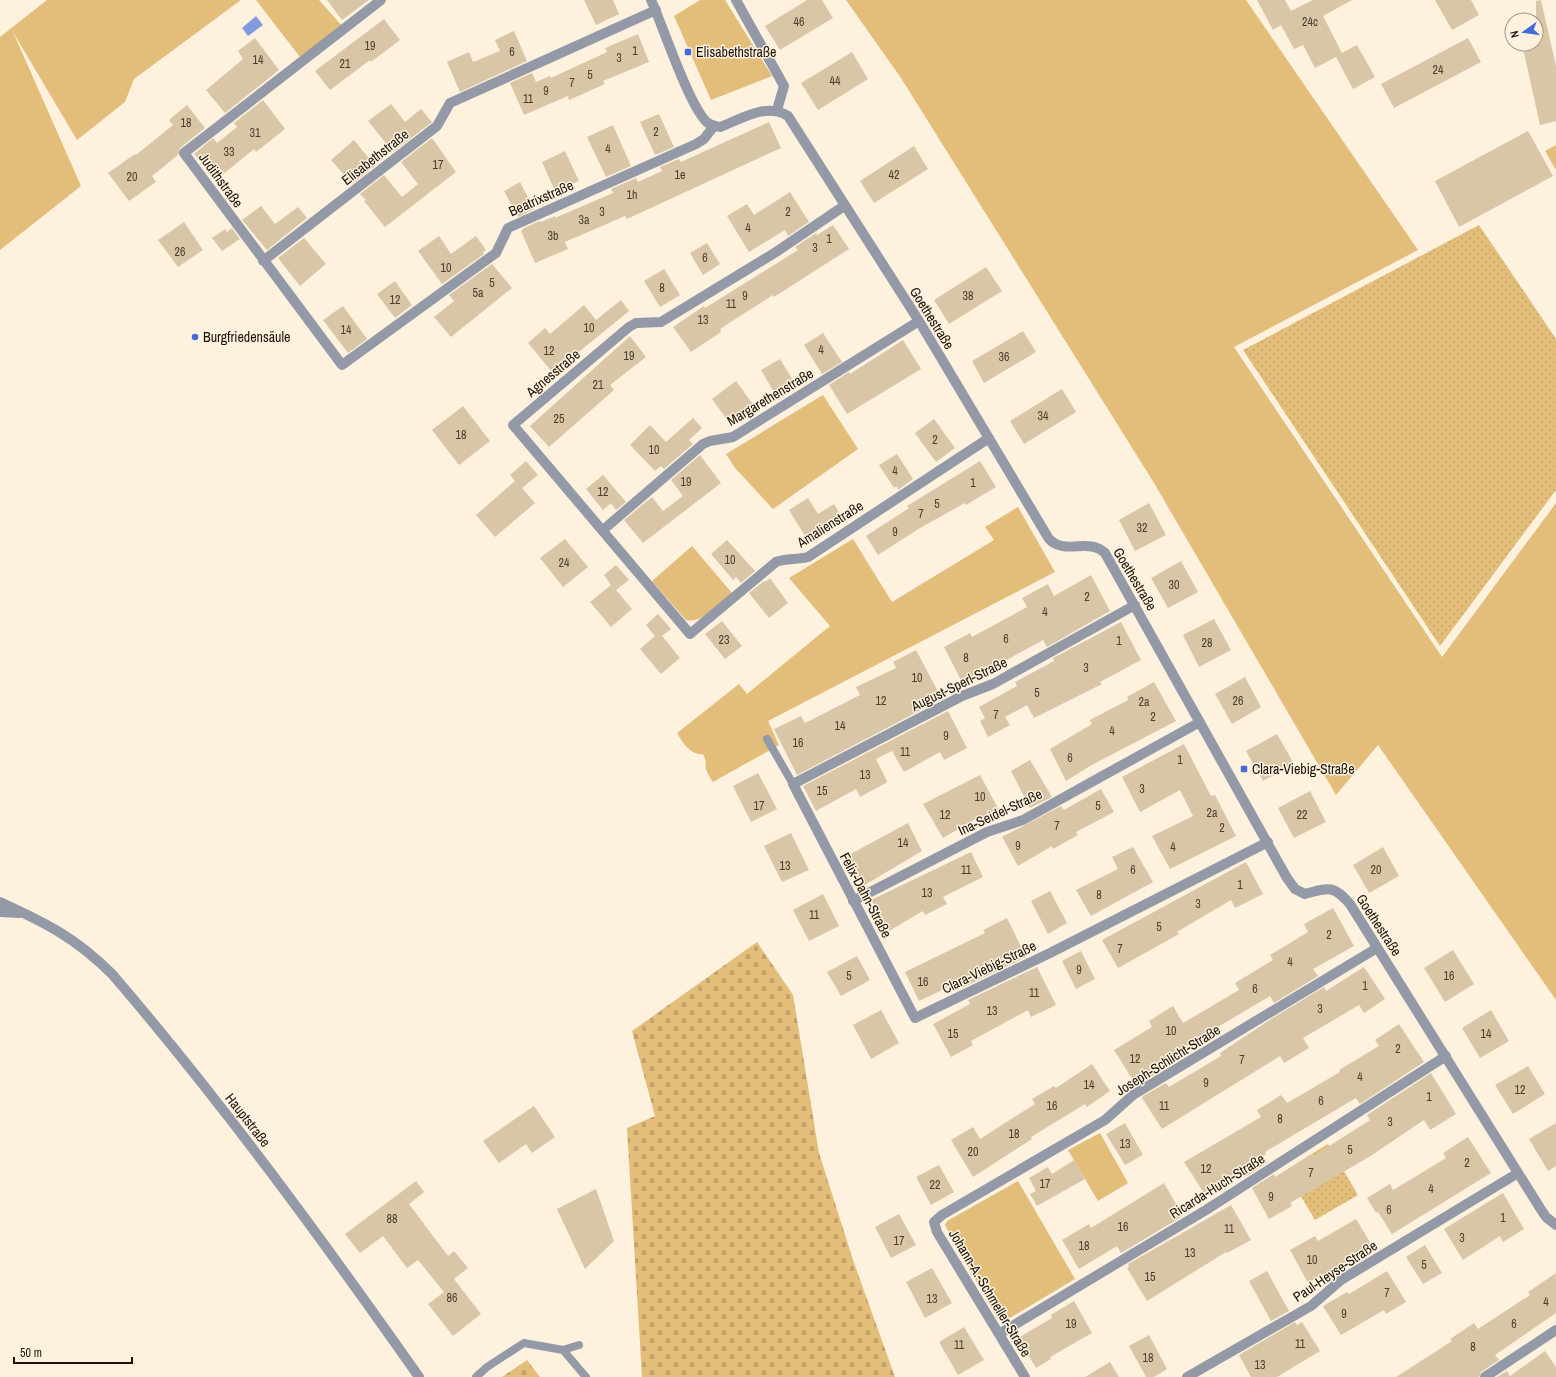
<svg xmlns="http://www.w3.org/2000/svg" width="1556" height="1377" font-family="'Archivo Narrow',sans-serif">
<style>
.grass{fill:#e3bd7a}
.cemetery{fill:url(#cemetery-stones)}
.garden{fill:url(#garden-dots)}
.water{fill:#7f9adf}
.building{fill:#d8c6a6}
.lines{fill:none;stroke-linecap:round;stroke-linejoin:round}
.service{stroke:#9399a6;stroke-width:8}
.minor{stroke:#9399a6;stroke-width:10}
.tertiary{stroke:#9399a6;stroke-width:10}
.poi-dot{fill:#4469db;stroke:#fef2df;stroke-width:1.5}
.labels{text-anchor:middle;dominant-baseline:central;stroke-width:3;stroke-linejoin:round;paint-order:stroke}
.number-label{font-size:12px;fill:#4a4030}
.poi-label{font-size:14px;fill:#1a1408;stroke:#fef2df;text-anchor:start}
.street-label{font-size:14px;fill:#1a1408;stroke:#fef2df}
</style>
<defs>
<pattern id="cemetery-stones" width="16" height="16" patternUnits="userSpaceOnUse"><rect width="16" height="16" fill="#e3bd7a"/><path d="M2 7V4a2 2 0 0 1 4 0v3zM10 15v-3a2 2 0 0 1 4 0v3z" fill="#c2a268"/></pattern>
<pattern id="garden-dots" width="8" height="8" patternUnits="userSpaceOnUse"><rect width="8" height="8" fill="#e3bd7a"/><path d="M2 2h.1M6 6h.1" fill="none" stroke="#c2a268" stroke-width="1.8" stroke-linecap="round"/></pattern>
</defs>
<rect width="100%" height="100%" fill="#fef2df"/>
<path class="grass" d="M47 0H241L134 79 125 102 77 140 13 32 81 186 0 250V37Z
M256 0H319L342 26 300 57Z
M700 0H725L772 76 711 100 674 16Z
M846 0H1246L1418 250 1234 347 1442 657 1556 503V1000L1378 745 1336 795 1154 483 901 78Z
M1556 145V170L1545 151Z
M823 395 858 449 773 509 735 468 726 454Z
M1018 507 1055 572 768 721 779 745 713 782C709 776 704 769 706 761L703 754C690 755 683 743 677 733L739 684 747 694 830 626 789 578 853 539 892 602 994 540 985 527Z
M692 546 732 593C720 603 703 624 686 620L652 581Z
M1100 1133 1128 1183 1098 1201 1068 1150Z
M1018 1181 1075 1279 1003 1322 997 1318 945 1225 947 1221Z"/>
<path class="cemetery" d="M757 942 793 995 819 1153 853 1260 895 1377H642L627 1128 655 1116 632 1031Z
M527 1360 540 1377H502Z"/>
<path class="garden" d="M1479 225 1556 339V490L1440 646 1243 350Z
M1328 1144 1358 1195 1315 1220 1286 1171 1329 1179 1313 1153Z"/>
<path class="water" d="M256 16 263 25 248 36 242 28Z"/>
<path class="building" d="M327 0H369L342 20Z
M584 0H613L619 14 596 25Z
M807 0H822L833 18 780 50 765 26Z
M1257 0H1285L1291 11 1313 0H1352L1323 16 1342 53 1357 45 1375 77 1353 89 1336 57 1315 68 1303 45 1294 49 1281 25 1273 30Z
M1435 0H1471L1479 15 1452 30Z
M1541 0 1556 66V121L1540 125 1522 44H1536V1Z
M384 19 400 40 371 62 370 60 330 90 315 71Z
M514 31 527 61 460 92 447 62 469 52 473 62 500 51 495 40Z
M638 34 649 62 603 81 605 84 569 100 568 96 524 115 510 83 532 73 536 82 550 76 551 78 607 52 605 48Z
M255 38 279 70 225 113 206 90 243 59 238 51Z
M1468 38 1481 62 1394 108 1381 84Z
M852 52 868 79 818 110 801 83Z
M263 100 285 129 256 152 254 149 216 180 194 154 213 138 217 143 237 127 234 123Z
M391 104 405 122 421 109 432 122 393 152 368 121Z
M187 105 205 128 180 148 178 155 152 176 156 182 129 201 108 173 135 154 136 155 173 125 169 120Z
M659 114 674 147 655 155 640 122Z
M769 122 781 148 627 219 625 216 565 242 568 249 535 263 521 231 524 228 540 221 541 222 555 216V218L613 193 611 189 636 178 638 182 662 171 660 167 679 159 681 162Z
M613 125 631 166 606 177 587 137Z
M1528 131 1553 176 1459 227 1435 181Z
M432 138 456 172 385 227 364 201 366 200 360 194 384 175 402 197 418 184 401 162Z
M354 140 375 166 352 184 331 160Z
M914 146 928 169 874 203 860 181Z
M565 151 579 181 555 191 542 162Z
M520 182 534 209 518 217 504 191Z
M790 192 809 222 788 236 785 230 749 252 727 216 747 204 754 215Z
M261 206 275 224 298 207 307 218 267 250 242 220Z
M184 222 203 250 178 267 158 240Z
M833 225 849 249 774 297 773 295 720 329 721 332 691 352 673 327 704 306 705 308 798 250 795 247 816 233 817 235Z
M232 228 240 239 222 251 212 238 225 229 227 232Z
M439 236 451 254 476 236 486 250 483 252 484 254 442 284 418 251Z
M304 238 326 264 300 286 278 258Z
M707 243 720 264 703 275 690 253Z
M492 264 512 288 451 337 434 317 454 301 449 295Z
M986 267 1002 291 949 324 934 300Z
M664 269 680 295 660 307 644 281Z
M395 281 412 305 395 318 377 294Z
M621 300 629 311 553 373 528 343 545 328 550 334 584 305 596 320Z
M343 306 367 339 348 353 323 320Z
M1023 331 1036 352 984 383 972 361Z
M823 333 842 362 822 374 804 345Z
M630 336 646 357 610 385 614 390 549 447 530 426Z
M903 340 921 369 847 414 829 385 849 372 850 374Z
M780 359 794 382 775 394 761 370Z
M736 381 755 407 731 425 712 399Z
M1062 389 1076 412 1024 444 1010 421Z
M463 406 490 441 459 465 432 430Z
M693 418 702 428 689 440 693 444 664 469 661 466 655 471 630 445 650 425 666 442Z
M934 419 955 448 936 462 915 433Z
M897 454 913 479 898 490 897 486 894 488 879 465Z
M700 455 721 483 643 543 624 520 652 497 663 511 683 496 671 480Z
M526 461 538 475 522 488 535 503 495 537 476 515 515 481 510 475Z
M980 461 996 487 966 505 965 503 920 528 878 555 866 536 909 508 907 506Z
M603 475 626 502 616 510 611 503 603 510 586 489Z
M808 498 818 514 834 504 843 519 808 541 789 510Z
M1149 503 1166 535 1135 551 1119 520Z
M565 539 588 567 563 587 540 558Z
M727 540 755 571 741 583 736 577 733 580 711 554Z
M1181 561 1198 592 1168 608 1151 578Z
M616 565 629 580 616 590 632 609 611 627 590 602 611 585 604 575Z
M1091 575 1110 611 1047 647 1043 640 963 684 944 647 970 633 972 637 1027 607 1022 598 1048 584 1054 596Z
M770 578 788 603 769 618 749 593 764 581 765 582Z
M658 614 671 629 662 636 680 658 661 674 640 649 655 636 646 625Z
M1214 619 1231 650 1199 667 1183 635Z
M722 621 742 646 725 659 705 634Z
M1121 622 1141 660 1100 682 1102 684 1034 718 1027 705 1005 717 1010 725 988 737 980 721 985 718 979 707 1017 686 1015 682 1054 661 1053 658Z
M916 650 942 699 797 775 774 729 801 716 805 723 860 695 856 687 896 668 893 662Z
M1245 677 1261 707 1232 724 1215 694Z
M1154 682 1176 721 1090 766 1066 781 1050 749 1092 724 1090 720 1128 700 1127 697Z
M948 711 967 748 944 760 940 752 904 772 892 751 876 759 887 781 886 783 860 797 856 789 816 811 803 786Z
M1277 734 1294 764 1263 781 1246 751Z
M1184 744 1211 796 1215 795 1236 836 1170 869 1152 836 1193 816 1180 790 1140 812 1122 777Z
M1030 760 1052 797 1030 808 1011 771Z
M758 773 777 809 751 822 733 786Z
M980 775 999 810 980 820 979 817 943 838 923 804Z
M1101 789 1114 812 1076 832 1078 835 1053 849 1052 846 1018 866 1002 837 1061 806 1064 810Z
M1310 791 1326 822 1294 838 1278 808Z
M908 823 922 851 863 886 845 857Z
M791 833 809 870 782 882 764 846Z
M1133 847 1153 882 1091 916 1076 890 1118 869 1112 857Z
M1383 847 1399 876 1369 893 1353 865Z
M971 852 983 877 943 897 947 904 925 915 923 911 889 931 871 900Z
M1246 862 1263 894 1235 908 1231 900 1177 932 1179 934 1118 968 1102 940Z
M1050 891 1067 923 1048 934 1031 901Z
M823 894 839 926 809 941 793 910Z
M1333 908 1354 946 1313 969 1318 976 1274 1003 1270 996 1154 1065 1159 1072 1136 1085 1114 1050 1152 1027 1149 1021 1173 1006 1183 1023 1239 990 1235 983 1273 960 1270 955 1308 932 1304 924Z
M1007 918 1026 957 962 988 959 982 919 1001 905 972 985 933 983 930Z
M1453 950 1474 984 1445 1002 1424 968Z
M1081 951 1095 979 1076 989 1062 961Z
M857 956 870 980 841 996 827 972Z
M1037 967 1056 1005 1031 1017 1028 1010 971 1041 973 1045 951 1057 933 1024 970 1004 968 1000Z
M1364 967 1385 999 1364 1013 1359 1005 1303 1038 1309 1048 1284 1063 1280 1056 1162 1129 1142 1098 1143 1096 1166 1083 1169 1087 1221 1056 1220 1053 1271 1019 1324 987 1326 991Z
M881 1010 899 1043 871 1059 853 1025Z
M1491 1010 1509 1041 1480 1058 1462 1028Z
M1399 1024 1424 1062 1360 1104 1356 1098 1265 1152 1266 1154 1263 1156 1267 1163 1245 1177 1241 1169 1204 1193 1184 1162 1261 1117 1257 1110 1281 1095 1287 1103 1340 1072 1339 1070 1379 1046 1375 1040Z
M1092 1064 1110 1091 1087 1107 1085 1104 1031 1137 1032 1139 973 1177 951 1140 973 1127 980 1139 1035 1104 1032 1099 1054 1086 1056 1088Z
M1528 1066 1545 1094 1513 1114 1495 1085Z
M1431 1073 1456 1114 1430 1130 1424 1120 1369 1157 1290 1203 1292 1206 1269 1219 1252 1188 1274 1174 1275 1177 1313 1153 1315 1155 1370 1120 1367 1115Z
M534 1106 555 1137 532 1153 526 1144 499 1163 483 1141Z
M1125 1123 1143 1155 1125 1165 1106 1134Z
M1556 1123V1166L1548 1171 1529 1139Z
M1468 1137 1491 1173 1392 1234 1378 1212 1376 1213 1367 1198 1390 1184 1393 1190 1446 1158 1443 1153Z
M1074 1160 1085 1179 1037 1206 1030 1194 1036 1191 1029 1178 1048 1167 1052 1174Z
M939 1165 954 1192 931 1205 916 1177Z
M416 1181 424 1192 409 1204 448 1256 454 1251 468 1268 454 1279 481 1314 453 1336 428 1304 444 1292 418 1260 407 1268 383 1236 360 1253 345 1234Z
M1164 1183 1183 1216 1121 1253 1117 1246 1079 1269 1062 1240 1089 1224 1091 1228Z
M596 1189 614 1241 585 1269 557 1209Z
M1503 1193 1524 1229 1503 1242 1500 1236 1463 1260 1444 1229Z
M1231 1205 1251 1240 1227 1253 1226 1252 1147 1301 1127 1268 1129 1267 1128 1264Z
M899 1214 916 1245 891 1258 875 1227Z
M1356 1219 1373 1247 1308 1283 1290 1250 1315 1236 1318 1241Z
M1425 1245 1442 1273 1423 1284 1406 1257Z
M932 1268 952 1303 925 1318 906 1282Z
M1267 1271 1289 1311 1271 1321 1249 1281Z
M1387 1271 1406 1302 1386 1314 1384 1310 1341 1335 1323 1306 1347 1292 1349 1294Z
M1556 1273V1313L1495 1355 1499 1360 1481 1372 1479 1377H1396L1452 1341 1450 1339 1474 1323 1478 1329 1530 1295 1528 1292Z
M1074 1301 1092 1333 1050 1357 1051 1359 1036 1368 1018 1338 1052 1318 1051 1315Z
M1295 1322 1297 1325 1302 1322 1320 1351 1277 1377H1251L1239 1355Z
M964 1327 984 1360 958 1375 939 1342Z
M1149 1335 1167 1369 1154 1377H1146L1129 1346Z
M1545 1351 1556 1367V1377H1497L1507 1371 1510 1376Z
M1110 1362 1119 1377H1085Z"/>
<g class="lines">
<path class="service" d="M767 739 793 784
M563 1350 586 1377
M476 1377 487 1367 524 1343 563 1350 579 1345"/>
<path class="minor" d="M381 0 184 153 342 365 496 253 508 228 696 144 704 139 714 126
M651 0C663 26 690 109 708 123 712 126 716 126 720 127 741 119 767 102 788 116L919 321 1049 539C1066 556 1088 537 1105 553L1287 878 1295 889 1305 894C1327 888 1333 884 1350 904L1540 1208 1546 1217 1556 1225
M736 0 784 86 777 110
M844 206 776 252 661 322 636 323 629 327 513 425 690 634 776 562C786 558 797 560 808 557L989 438
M263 261 437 126 450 103 656 10
M603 530 703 444 710 441 733 437 919 321
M1135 605 993 684 962 696 793 784 915 1018 1050 953 1268 842
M853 901 987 832 1023 820 1200 722
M999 1334 1206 1210 1446 1056
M1025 1377 937 1232 934 1222 942 1215 1105 1120 1133 1095 1377 948
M1187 1377 1311 1306 1341 1280 1518 1173
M1485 1377 1556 1330"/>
<path class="tertiary" d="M0 902C46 923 76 938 112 974 222 1102 322 1239 419 1377
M0 912 19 913"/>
</g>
<g class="poi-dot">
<rect x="684" y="48" width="8" height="8" rx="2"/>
<circle cx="195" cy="337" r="4"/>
<rect x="1240" y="765" width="8" height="8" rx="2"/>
</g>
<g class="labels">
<g class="number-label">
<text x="799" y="22">46</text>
<text x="1310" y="22">24c</text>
<text x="370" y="46">19</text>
<text x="635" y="51">1</text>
<text x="512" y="52">6</text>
<text x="619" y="58">3</text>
<text x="258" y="60">14</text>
<text x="345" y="64">21</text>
<text x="1438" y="70">24</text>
<text x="590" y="75">5</text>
<text x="835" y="81">44</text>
<text x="572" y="83">7</text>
<text x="546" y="91">9</text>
<text x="528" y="99">11</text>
<text x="186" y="123">18</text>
<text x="656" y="132">2</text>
<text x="255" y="133">31</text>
<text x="608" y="149">4</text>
<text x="229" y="152">33</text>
<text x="438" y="165">17</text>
<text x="680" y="175">1e</text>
<text x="894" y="175">42</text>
<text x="132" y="177">20</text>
<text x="632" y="195">1h</text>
<text x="602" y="212">3</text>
<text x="788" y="212">2</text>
<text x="584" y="220">3a</text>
<text x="748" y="228">4</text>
<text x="553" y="236">3b</text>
<text x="829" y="239">1</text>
<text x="815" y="248">3</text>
<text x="180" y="252">26</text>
<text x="705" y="258">6</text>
<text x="446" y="268">10</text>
<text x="492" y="283">5</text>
<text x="662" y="288">8</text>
<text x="478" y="293">5a</text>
<text x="745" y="296">9</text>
<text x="968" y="296">38</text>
<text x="395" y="300">12</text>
<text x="731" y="304">11</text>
<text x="703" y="320">13</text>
<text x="589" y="328">10</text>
<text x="346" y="330">14</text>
<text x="821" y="350">4</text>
<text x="549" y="351">12</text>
<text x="629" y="356">19</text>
<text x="1004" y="357">36</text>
<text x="598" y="385">21</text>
<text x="1043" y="416">34</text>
<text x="559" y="419">25</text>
<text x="461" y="435">18</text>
<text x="935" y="440">2</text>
<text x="654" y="450">10</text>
<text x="895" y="471">4</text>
<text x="686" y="482">19</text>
<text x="973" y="483">1</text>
<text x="603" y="492">12</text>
<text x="937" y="504">5</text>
<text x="921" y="514">7</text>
<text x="1142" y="528">32</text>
<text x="895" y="532">9</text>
<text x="730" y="560">10</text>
<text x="564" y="563">24</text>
<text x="1174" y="585">30</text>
<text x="1087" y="597">2</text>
<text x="1045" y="612">4</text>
<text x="1006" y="639">6</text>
<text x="724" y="640">23</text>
<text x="1119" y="641">1</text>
<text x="1207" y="643">28</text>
<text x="966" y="658">8</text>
<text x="1086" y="668">3</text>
<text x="917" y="678">10</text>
<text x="1037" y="693">5</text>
<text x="881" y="701">12</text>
<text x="1238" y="701">26</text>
<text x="1144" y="702">2a</text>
<text x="996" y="715">7</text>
<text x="1153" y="717">2</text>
<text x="840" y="726">14</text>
<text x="1112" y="731">4</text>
<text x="946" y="736">9</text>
<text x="798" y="743">16</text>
<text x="905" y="752">11</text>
<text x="1070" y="758">6</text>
<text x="1180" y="760">1</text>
<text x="865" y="775">13</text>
<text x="1142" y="789">3</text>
<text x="822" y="791">15</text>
<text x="980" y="797">10</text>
<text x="759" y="806">17</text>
<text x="1098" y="806">5</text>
<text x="1212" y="813">2a</text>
<text x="945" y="815">12</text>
<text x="1302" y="815">22</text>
<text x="1057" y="826">7</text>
<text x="1222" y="828">2</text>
<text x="903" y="843">14</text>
<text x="1018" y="846">9</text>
<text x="1173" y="847">4</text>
<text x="785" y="866">13</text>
<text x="966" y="870">11</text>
<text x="1133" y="870">6</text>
<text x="1376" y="870">20</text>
<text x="1240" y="885">1</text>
<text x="927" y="893">13</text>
<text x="1099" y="895">8</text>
<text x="1198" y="904">3</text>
<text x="814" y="915">11</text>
<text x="1159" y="927">5</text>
<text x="1329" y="935">2</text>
<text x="1120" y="949">7</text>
<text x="1290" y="962">4</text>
<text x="1079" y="970">9</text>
<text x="849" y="976">5</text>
<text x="1449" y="976">16</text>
<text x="923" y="982">16</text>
<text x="1365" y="986">1</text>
<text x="1255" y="989">6</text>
<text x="1034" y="993">11</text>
<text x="1320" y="1009">3</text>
<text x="992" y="1011">13</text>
<text x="1171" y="1031">10</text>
<text x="953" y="1034">15</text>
<text x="1486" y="1034">14</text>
<text x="1398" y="1049">2</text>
<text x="1135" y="1059">12</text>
<text x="1242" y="1060">7</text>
<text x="1360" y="1077">4</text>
<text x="1206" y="1083">9</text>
<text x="1089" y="1085">14</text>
<text x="1520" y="1090">12</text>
<text x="1429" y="1097">1</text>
<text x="1321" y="1101">6</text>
<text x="1052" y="1106">16</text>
<text x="1164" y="1106">11</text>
<text x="1280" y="1119">8</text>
<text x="1390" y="1122">3</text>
<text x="1014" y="1134">18</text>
<text x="1125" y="1144">13</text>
<text x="1350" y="1150">5</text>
<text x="973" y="1152">20</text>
<text x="1467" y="1163">2</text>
<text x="1206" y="1169">12</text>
<text x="1311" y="1173">7</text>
<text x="1045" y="1184">17</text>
<text x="935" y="1185">22</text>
<text x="1431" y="1189">4</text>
<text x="1271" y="1197">9</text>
<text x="1389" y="1210">6</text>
<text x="1503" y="1218">1</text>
<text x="392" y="1219">88</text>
<text x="1123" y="1227">16</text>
<text x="1229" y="1229">11</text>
<text x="1462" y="1238">3</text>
<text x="899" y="1241">17</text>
<text x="1084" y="1246">18</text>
<text x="1190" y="1253">13</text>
<text x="1312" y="1260">10</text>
<text x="1424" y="1265">5</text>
<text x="1150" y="1277">15</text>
<text x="1387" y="1293">7</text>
<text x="452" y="1298">86</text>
<text x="932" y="1299">13</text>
<text x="1546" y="1302">4</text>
<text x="1344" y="1314">9</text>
<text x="1071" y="1324">19</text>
<text x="1514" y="1324">6</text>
<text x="1300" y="1344">11</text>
<text x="959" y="1345">11</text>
<text x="1473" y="1347">8</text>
<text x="1148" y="1358">18</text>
<text x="1260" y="1365">13</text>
</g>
<g class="poi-label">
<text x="696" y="52">Elisabethstraße</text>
<text x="203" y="337">Burgfriedensäule</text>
<text x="1252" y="769">Clara-Viebig-Straße</text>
</g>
<g class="street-label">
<text transform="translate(375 157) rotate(-38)">Elisabethstraße</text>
<text transform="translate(221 180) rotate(54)">Judithstraße</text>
<text transform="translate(541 198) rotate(-24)">Beatrixstraße</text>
<text transform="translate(932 318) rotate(58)">Goethestraße</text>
<text transform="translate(553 373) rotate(-40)">Agnesstraße</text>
<text transform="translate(770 397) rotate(-31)">Margarethenstraße</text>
<text transform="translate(830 524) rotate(-32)">Amalienstraße</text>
<text transform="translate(1135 579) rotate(59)">Goethestraße</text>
<text transform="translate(959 684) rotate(-26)">August-Sperl-Straße</text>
<text transform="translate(1000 812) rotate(-25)">Ina-Seidel-Straße</text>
<text transform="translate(866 895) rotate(62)">Felix-Dahn-Straße</text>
<text transform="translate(1379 925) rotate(57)">Goethestraße</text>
<text transform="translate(989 967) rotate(-26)">Clara-Viebig-Straße</text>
<text transform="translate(1168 1060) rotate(-32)">Joseph-Schlicht-Straße</text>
<text transform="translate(248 1120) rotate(52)">Hauptstraße</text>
<text transform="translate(1217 1186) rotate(-32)">Ricarda-Huch-Straße</text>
<text transform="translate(1335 1271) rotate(-34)">Paul-Heyse-Straße</text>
<text transform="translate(990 1293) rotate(59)">Johann-A.-Schmeller-Straße</text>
</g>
</g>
<g transform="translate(1524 32) rotate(256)"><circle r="19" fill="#fef2df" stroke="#a39989"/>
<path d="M0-3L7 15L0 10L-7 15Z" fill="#4469db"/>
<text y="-6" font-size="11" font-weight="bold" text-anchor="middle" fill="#1a1408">N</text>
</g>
<path d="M14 1357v6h118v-6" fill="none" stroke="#1a1408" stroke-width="2"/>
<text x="20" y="1357" font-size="12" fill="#1a1408" stroke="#fef2df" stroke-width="3" paint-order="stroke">50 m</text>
</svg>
